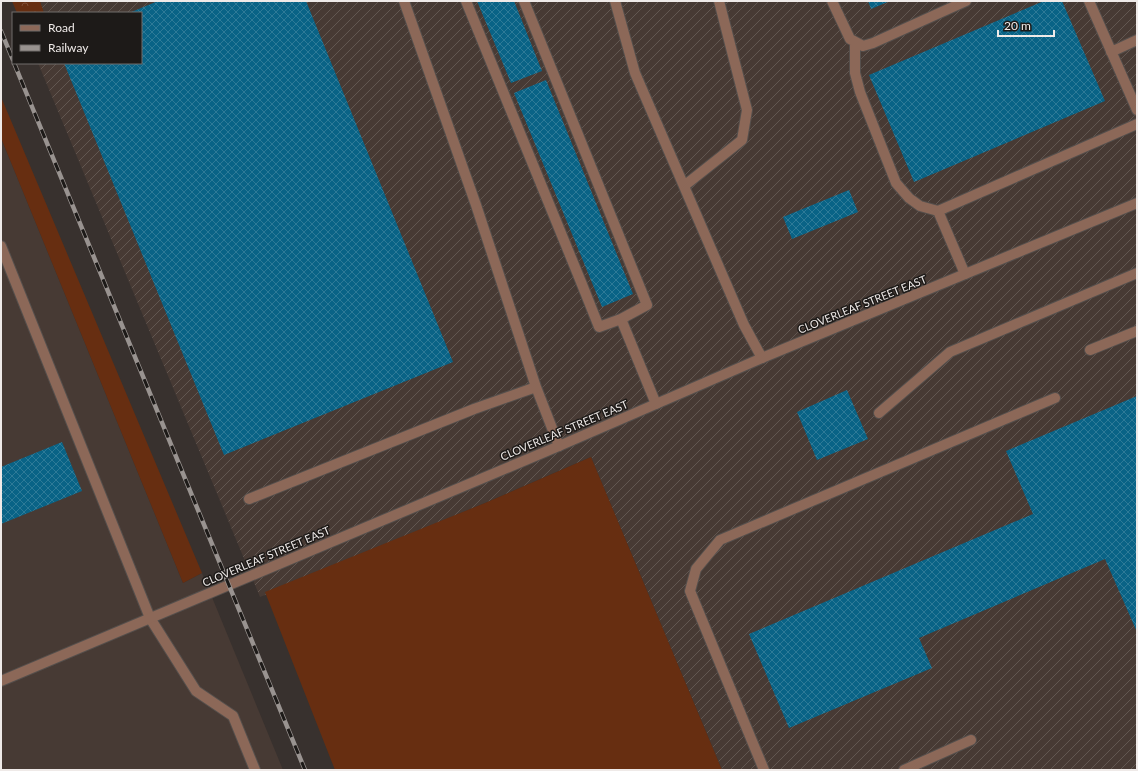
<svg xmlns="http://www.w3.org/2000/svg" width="1138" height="771" font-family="Lato,sans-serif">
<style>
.built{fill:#473a34}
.industrial{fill:url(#industrial-furrows)}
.grass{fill:#672e11}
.forest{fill:url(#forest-crowns)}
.building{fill:url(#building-cross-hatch)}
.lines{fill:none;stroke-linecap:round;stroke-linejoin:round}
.service-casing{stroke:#554f4c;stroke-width:12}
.minor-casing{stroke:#554f4c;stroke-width:12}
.service{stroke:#8c6858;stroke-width:10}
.minor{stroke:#8c6858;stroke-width:10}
.rail-casing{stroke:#999390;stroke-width:4.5}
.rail{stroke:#1d1a18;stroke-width:3;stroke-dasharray:9;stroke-linecap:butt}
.labels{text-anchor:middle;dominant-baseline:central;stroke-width:3;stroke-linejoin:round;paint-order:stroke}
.street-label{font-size:11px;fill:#efeae8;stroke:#1d1a18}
</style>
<defs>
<pattern id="industrial-furrows" width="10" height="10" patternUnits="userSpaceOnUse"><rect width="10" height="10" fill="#473a34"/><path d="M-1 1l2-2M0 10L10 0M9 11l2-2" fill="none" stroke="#625751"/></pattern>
<pattern id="forest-crowns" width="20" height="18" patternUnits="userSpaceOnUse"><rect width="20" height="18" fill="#672e11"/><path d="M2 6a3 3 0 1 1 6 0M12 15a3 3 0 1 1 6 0" fill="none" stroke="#7d4c34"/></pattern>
<pattern id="building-cross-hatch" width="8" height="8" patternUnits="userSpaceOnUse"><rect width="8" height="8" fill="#096386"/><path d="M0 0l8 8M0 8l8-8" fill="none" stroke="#2d7a97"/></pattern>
</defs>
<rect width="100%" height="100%" fill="#38312e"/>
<path class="built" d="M1 138 183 583 202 573 283 770H1Z"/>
<path class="industrial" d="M40 1H1137V770H722L591 457 485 503 260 597 38 63H141V13H44Z"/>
<path class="grass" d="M1 97 202 573 183 583 1 138Z
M591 457 722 770H335L265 592 485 503Z"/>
<path class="forest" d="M12 1H40L44 13H17Z"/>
<path class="building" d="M158 1H306L453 362 224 455 64 63H141V13H129Z
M477 1H514L542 71 511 83Z
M868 1H890L871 9Z
M1044 1H1062L1105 101 914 182 869 75Z
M546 80 633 294 602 307 514 93Z
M849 190 858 212 792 239 783 217Z
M847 390 868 439 817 460 797 412Z
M1137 396V632L1105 559 919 638 932 668 789 728 749 634 1033 514 1006 451Z
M62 442 82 491 1 524V467Z"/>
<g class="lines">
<defs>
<path id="service" d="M404 1 476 205 536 387 559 446
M466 1 581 282 599 327 621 319 656 404
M524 1 647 305 621 319
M615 1 635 73 744 325 762 358
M832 1 850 39 863 46 873 43 966 1
M1089 1 1137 110
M855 42V73L860 92 896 183 909 198 920 206 938 211
M1111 52 1137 40
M684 186 742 140 747 110 719 1
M1 246 150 618 196 691 233 716 255 770
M965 274 938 211 1137 124
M1090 350 1137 331
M879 413 950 352 1137 273
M249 499 474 409 536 387
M764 770 690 591 696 569 720 540 1055 398
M904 770 971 740"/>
<path id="minor" d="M1 681 559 446 762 358 1137 203"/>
</defs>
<use href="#service" class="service-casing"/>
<use href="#minor" class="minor-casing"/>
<use href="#service" class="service"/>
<use href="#minor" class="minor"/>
<defs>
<path id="rail" d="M1 31 13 60
M14 63 305 770"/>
</defs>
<use href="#rail" class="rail-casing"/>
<use href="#rail" class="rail"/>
</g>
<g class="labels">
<g class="street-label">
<text transform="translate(862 304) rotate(-22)">CLOVERLEAF STREET EAST</text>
<text transform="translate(564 430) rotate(-23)">CLOVERLEAF STREET EAST</text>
<text transform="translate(266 556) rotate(-23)">CLOVERLEAF STREET EAST</text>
</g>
</g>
<rect width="1138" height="771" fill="none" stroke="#efeae8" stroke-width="4"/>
<rect x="12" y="12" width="130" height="52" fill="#1d1a18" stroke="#716d6b"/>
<rect x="20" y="25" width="20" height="6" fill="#8c6858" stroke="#716d6b"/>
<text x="48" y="32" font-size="12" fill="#efeae8">Road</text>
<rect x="20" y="45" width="20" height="6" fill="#999390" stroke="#716d6b"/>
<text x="48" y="52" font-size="12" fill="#efeae8">Railway</text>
<path d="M998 30v6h56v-6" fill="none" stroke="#efeae8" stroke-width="2"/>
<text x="1004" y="30" font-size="12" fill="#efeae8" stroke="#1d1a18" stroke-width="3" paint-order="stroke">20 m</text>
</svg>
